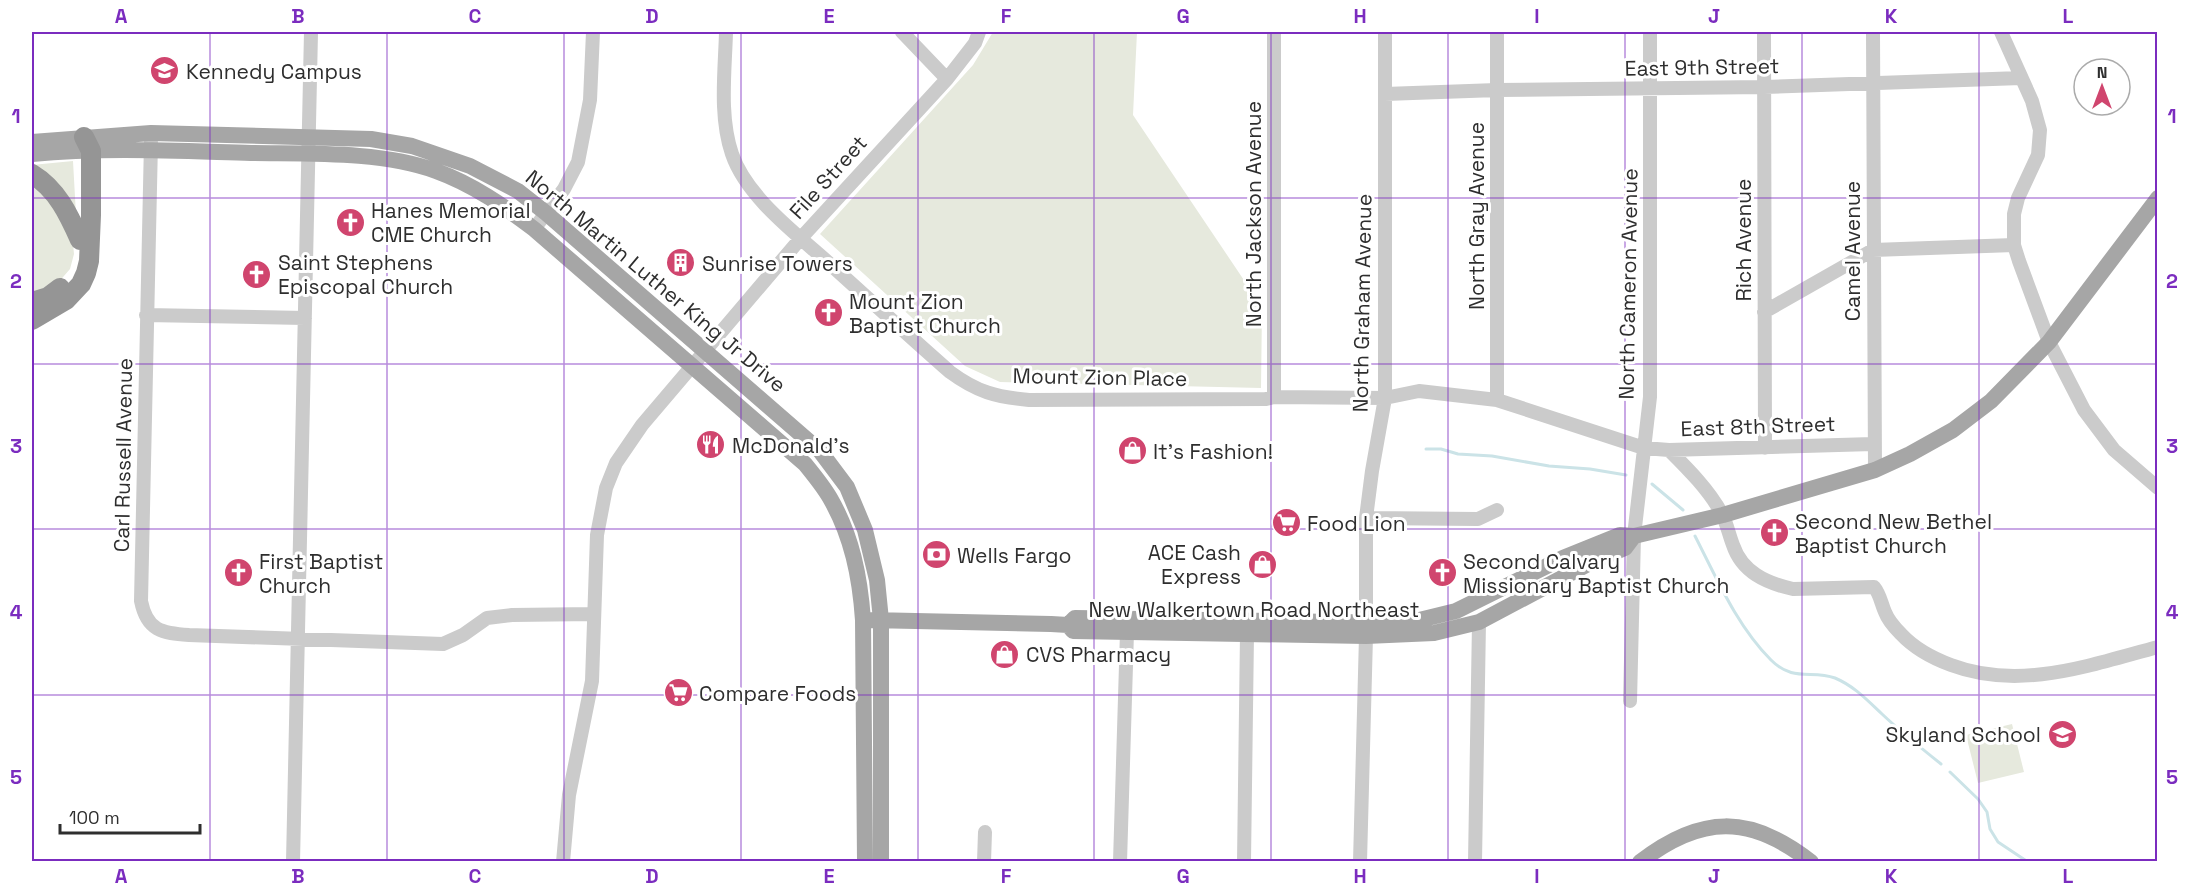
<svg xmlns="http://www.w3.org/2000/svg" width="2189" height="893" font-family="'Space Grotesk',sans-serif">
<style>
.green{fill:#e6e9dd}
.lines{fill:none;stroke-linecap:round;stroke-linejoin:round}
.stream{stroke:#cbe3e7;stroke-width:3}
.minor{stroke:#cbcbcb;stroke-width:14}
.major{stroke:#a6a6a6;stroke-width:16}
.highway{stroke:#959595;stroke-width:20}
.grid{fill:none;stroke:#7b2cbf;stroke-width:1.5;stroke-opacity:0.55}
.labels{text-anchor:middle;dominant-baseline:central;stroke-width:6;stroke-linejoin:round;paint-order:stroke}
.street-label{font-size:21px;fill:#2e2e2e;stroke:#fff}
.poi-label{font-size:21px;fill:#2e2e2e;stroke:#fff;text-anchor:start}
.neatline{fill:none;stroke:#7b2cbf;stroke-width:2}
.grid-label{font-size:20px;text-anchor:middle;font-weight:bold;fill:#7b2cbf}
</style>
<rect width="100%" height="100%" fill="#fff"/>
<path class="green" d="M993 32H1137L1133 115 1262 307 1261 388 1000 382 965 366 820 234 973 65Z
M73 161 76 215 32 165Z
M32 180 40 186 72 234 74 254 70 269 57 284 32 298Z
M2012 724 2024 772 1978 783 1966 735Z"/>
<g class="lines">
<path class="stream" d="M1426 449H1441L1458 454 1492 456 1549 466 1590 469 1626 475
M1652 484 1683 510
M1695 536C1717 579 1737 626 1771 660 1794 683 1812 669 1835 678 1854 686 1867 700 1882 714 1901 732 1921 748 1941 764
M1950 772 1978 799 1987 812 1990 829 1998 842 2028 862"/>
<path class="minor" d="M726 32C725 71 719 116 732 154 747 198 798 235 831 265 871 301 910 337 950 372 977 392 996 397 1029 400L1266 399 1274 397 1385 398 1419 391 1497 400 1644 448 1669 450 1873 444
M902 32 947 79
M1764 32 1765 448
M1873 32 1875 470
M2001 32 2032 101 2040 130 2038 155 2018 198 2014 214V245L2019 261 2049 342 2084 410 2114 450 2158 488
M1385 94 1497 90 1764 87 2021 78
M151 142 141 601C147 631 162 633 189 635L443 644 463 635 487 618 512 615 594 614
M534 229 564 189 578 162 590 100 593 32
M1764 312 1873 250 2014 245
M146 315 305 318
M1274 397V32
M1497 400V32
M1669 450C1689 470 1709 490 1722 514 1727 524 1729 535 1733 545 1742 572 1766 583 1793 589L1874 587C1880 594 1881 603 1885 612 1888 620 1895 628 1901 634 1915 649 1932 658 1951 665 2020 691 2090 665 2158 647
M1366 518 1478 519 1497 510
M1630 701 1634 536 1650 397V32
M293 862 311 32
M563 862 569 795 592 681 597 535 606 488 616 463 642 425 801 238 947 79 975 43 979 32
M984 862 985 832
M1120 862 1127 632
M1244 862 1247 634
M1360 862 1366 636V518L1372 471 1385 398V32
M1475 862 1479 622"/>
<path class="major" d="M32 142 151 133 371 139 412 146 470 166 518 191 546 213 820 451 847 487 865 530 877 580 881 620V862
M32 154C104 147 178 151 251 153 309 154 381 151 436 171 472 184 504 206 534 229L805 464C814 475 823 486 830 498 852 536 860 577 863 620L865 862
M870 620 1051 624 1068 625 1073 631 1366 636 1434 633 1479 622 1590 563 1625 548 1634 536
M1068 625 1075 618 1407 623 1456 611 1563 558 1620 535 1634 536 1723 515 1875 470 1910 454 1953 430 1991 401 2049 342 2158 198
M1640 862C1701 815 1750 814 1811 862"/>
<path class="highway" d="M32 174C57 189 69 215 80 240
M32 302 48 297 60 288
M32 320 66 300 81 284 86 273 89 261 91 215V151L84 137"/>
</g>
<path class="grid" d="M210 32V862M387 32V862M564 32V862M741 32V862M918 32V862M1094 32V862M1271 32V862M1448 32V862M1625 32V862M1802 32V862M1979 32V862M32 198H2158M32 364H2158M32 529H2158M32 695H2158"/>
<defs>
<symbol id="school-disc" viewBox="-11 -11 22 22"><circle r="9.5" fill="#d0456e" stroke="#fff"/><path d="M0-5L7-2L0 1L-7-2ZM-4 1L0 2.5L4 1V4Q0 6-4 4Z" fill="#fff"/></symbol>
<symbol id="church-disc" viewBox="-11 -11 22 22"><circle r="9.5" fill="#d0456e" stroke="#fff"/><path d="M-1.2-6h2.4v3.5h3.3v2.4h-3.3V6h-2.4V-.1h-3.3v-2.4h3.3Z" fill="#fff"/></symbol>
<symbol id="building-disc" viewBox="-11 -11 22 22"><circle r="9.5" fill="#d0456e" stroke="#fff"/><path d="M-4-6H4V6H1V3H-1V6H-4ZM-2.5-4.3h1.7v1.8h-1.7ZM.8-4.3h1.7v1.8H.8ZM-2.5-1h1.7V.8h-1.7ZM.8-1h1.7V.8H.8Z" fill="#fff"/></symbol>
<symbol id="restaurant-disc" viewBox="-11 -11 22 22"><circle r="9.5" fill="#d0456e" stroke="#fff"/><path d="M-5-6h1v4h1v-4h1v4h1v-4h1v5L-1.5 .5V6h-2V.5L-5-1ZM5-6V6H3V1.5H1.5Q1.5-4 5-6Z" fill="#fff"/></symbol>
<symbol id="shop-disc" viewBox="-11 -11 22 22"><circle r="9.5" fill="#d0456e" stroke="#fff"/><path d="M-5-2.5h2.3a2.7 3.5 0 0 1 5.4 0H5L5.5 6h-11ZM-1.5-2.5h3a1.5 2.3 0 0 0-3 0Z" fill="#fff"/></symbol>
<symbol id="supermarket-disc" viewBox="-11 -11 22 22"><circle r="9.5" fill="#d0456e" stroke="#fff"/><path d="M-6-5.5h2.5l.6 2H6L4.5 2H-2.5L-4.4-4H-6ZM-1.5 3.2a1.3 1.3 0 1 0 .1 0ZM3 3.2a1.3 1.3 0 1 0 .1 0Z" fill="#fff"/></symbol>
<symbol id="bank-disc" viewBox="-11 -11 22 22"><circle r="9.5" fill="#d0456e" stroke="#fff"/><path d="M-6-4H6V4H-6ZM0-2.3a2.3 2.3 0 1 0 0 4.6a2.3 2.3 0 1 0 0-4.6Z" fill="#fff"/></symbol>
</defs>
<g fill-rule="evenodd">
<use href="#school-disc" x="148" y="54" width="33" height="33"/>
<use href="#church-disc" x="334" y="206" width="33" height="33"/>
<use href="#building-disc" x="664" y="246" width="33" height="33"/>
<use href="#church-disc" x="240" y="258" width="33" height="33"/>
<use href="#church-disc" x="812" y="296" width="33" height="33"/>
<use href="#restaurant-disc" x="694" y="428" width="33" height="33"/>
<use href="#shop-disc" x="1116" y="434" width="33" height="33"/>
<use href="#supermarket-disc" x="1270" y="506" width="33" height="33"/>
<use href="#church-disc" x="1758" y="516" width="33" height="33"/>
<use href="#bank-disc" x="920" y="538" width="33" height="33"/>
<use href="#shop-disc" x="1246" y="548" width="33" height="33"/>
<use href="#church-disc" x="222" y="556" width="33" height="33"/>
<use href="#church-disc" x="1426" y="556" width="33" height="33"/>
<use href="#shop-disc" x="988" y="638" width="33" height="33"/>
<use href="#supermarket-disc" x="662" y="676" width="33" height="33"/>
<use href="#school-disc" x="2046" y="718" width="33" height="33"/>
</g>
<g class="labels">
<g class="street-label">
<text transform="translate(1702 67) rotate(-1)">East 9th Street</text>
<text transform="translate(828 177) rotate(-48)">File Street</text>
<text transform="translate(1253 214) rotate(-90)">North Jackson Avenue</text>
<text transform="translate(1476 216) rotate(-90)">North Gray Avenue</text>
<text transform="translate(1743 240) rotate(-90)">Rich Avenue</text>
<text transform="translate(1852 251) rotate(-90)">Camel Avenue</text>
<text transform="translate(656 281) rotate(40)">North Martin Luther King Jr Drive</text>
<text transform="translate(1628 284) rotate(-89)">North Cameron Avenue</text>
<text transform="translate(1362 303) rotate(-89)">North Graham Avenue</text>
<text transform="translate(1100 377) rotate(1)">Mount Zion Place</text>
<text transform="translate(1758 426) rotate(-2)">East 8th Street</text>
<text transform="translate(123 455) rotate(-89)">Carl Russell Avenue</text>
<text x="1254" y="609">New Walkertown Road Northeast</text>
</g>
<g class="poi-label">
<text x="186" y="71">Kennedy Campus</text>
<text x="371" y="210">Hanes Memorial<tspan x="371" dy="24">CME Church</tspan></text>
<text x="278" y="262">Saint Stephens<tspan x="278" dy="24">Episcopal Church</tspan></text>
<text x="702" y="263">Sunrise Towers</text>
<text x="849" y="301">Mount Zion<tspan x="849" dy="24">Baptist Church</tspan></text>
<text x="732" y="445">McDonald's</text>
<text x="1153" y="451">It's Fashion!</text>
<text x="1795" y="521">Second New Bethel<tspan x="1795" dy="24">Baptist Church</tspan></text>
<text x="1307" y="523">Food Lion</text>
<text x="1241" y="552" text-anchor="end">ACE Cash<tspan x="1241" dy="24">Express</tspan></text>
<text x="957" y="555">Wells Fargo</text>
<text x="259" y="561">First Baptist<tspan x="259" dy="24">Church</tspan></text>
<text x="1463" y="561">Second Calvary<tspan x="1463" dy="24">Missionary Baptist Church</tspan></text>
<text x="1026" y="654">CVS Pharmacy</text>
<text x="699" y="693">Compare Foods</text>
<text x="2041" y="734" text-anchor="end">Skyland School</text>
</g>
</g>
<rect width="2189" height="893" fill="none" stroke="#ffffff" stroke-width="66"/>
<g transform="translate(2102 87)"><circle r="28" fill="#ffffff" stroke="#ababab" stroke-width="1.5"/>
<path d="M0-4.5L10 22L0 15L-10 22Z" fill="#d0456e"/>
<text y="-9" font-size="16" font-weight="bold" text-anchor="middle" fill="#2e2e2e">N</text>
</g>
<path d="M60 824v9h140v-9" fill="none" stroke="#2e2e2e" stroke-width="3"/>
<text x="69" y="824" font-size="18" fill="#2e2e2e" stroke="#ffffff" stroke-width="4.5" paint-order="stroke">100 m</text>
<rect x="33" y="33" width="2123" height="827" class="neatline"/>
<g class="grid-label">
<text x="121" y="23">A</text>
<text x="298" y="23">B</text>
<text x="475" y="23">C</text>
<text x="652" y="23">D</text>
<text x="829" y="23">E</text>
<text x="1006" y="23">F</text>
<text x="1183" y="23">G</text>
<text x="1360" y="23">H</text>
<text x="1537" y="23">I</text>
<text x="1714" y="23">J</text>
<text x="1891" y="23">K</text>
<text x="2068" y="23">L</text>
<text x="16" y="123">1</text>
<text x="2172" y="123">1</text>
<text x="16" y="288">2</text>
<text x="2172" y="288">2</text>
<text x="16" y="453">3</text>
<text x="2172" y="453">3</text>
<text x="16" y="619">4</text>
<text x="2172" y="619">4</text>
<text x="16" y="784">5</text>
<text x="2172" y="784">5</text>
<text x="121" y="883">A</text>
<text x="298" y="883">B</text>
<text x="475" y="883">C</text>
<text x="652" y="883">D</text>
<text x="829" y="883">E</text>
<text x="1006" y="883">F</text>
<text x="1183" y="883">G</text>
<text x="1360" y="883">H</text>
<text x="1537" y="883">I</text>
<text x="1714" y="883">J</text>
<text x="1891" y="883">K</text>
<text x="2068" y="883">L</text>
</g>
</svg>
